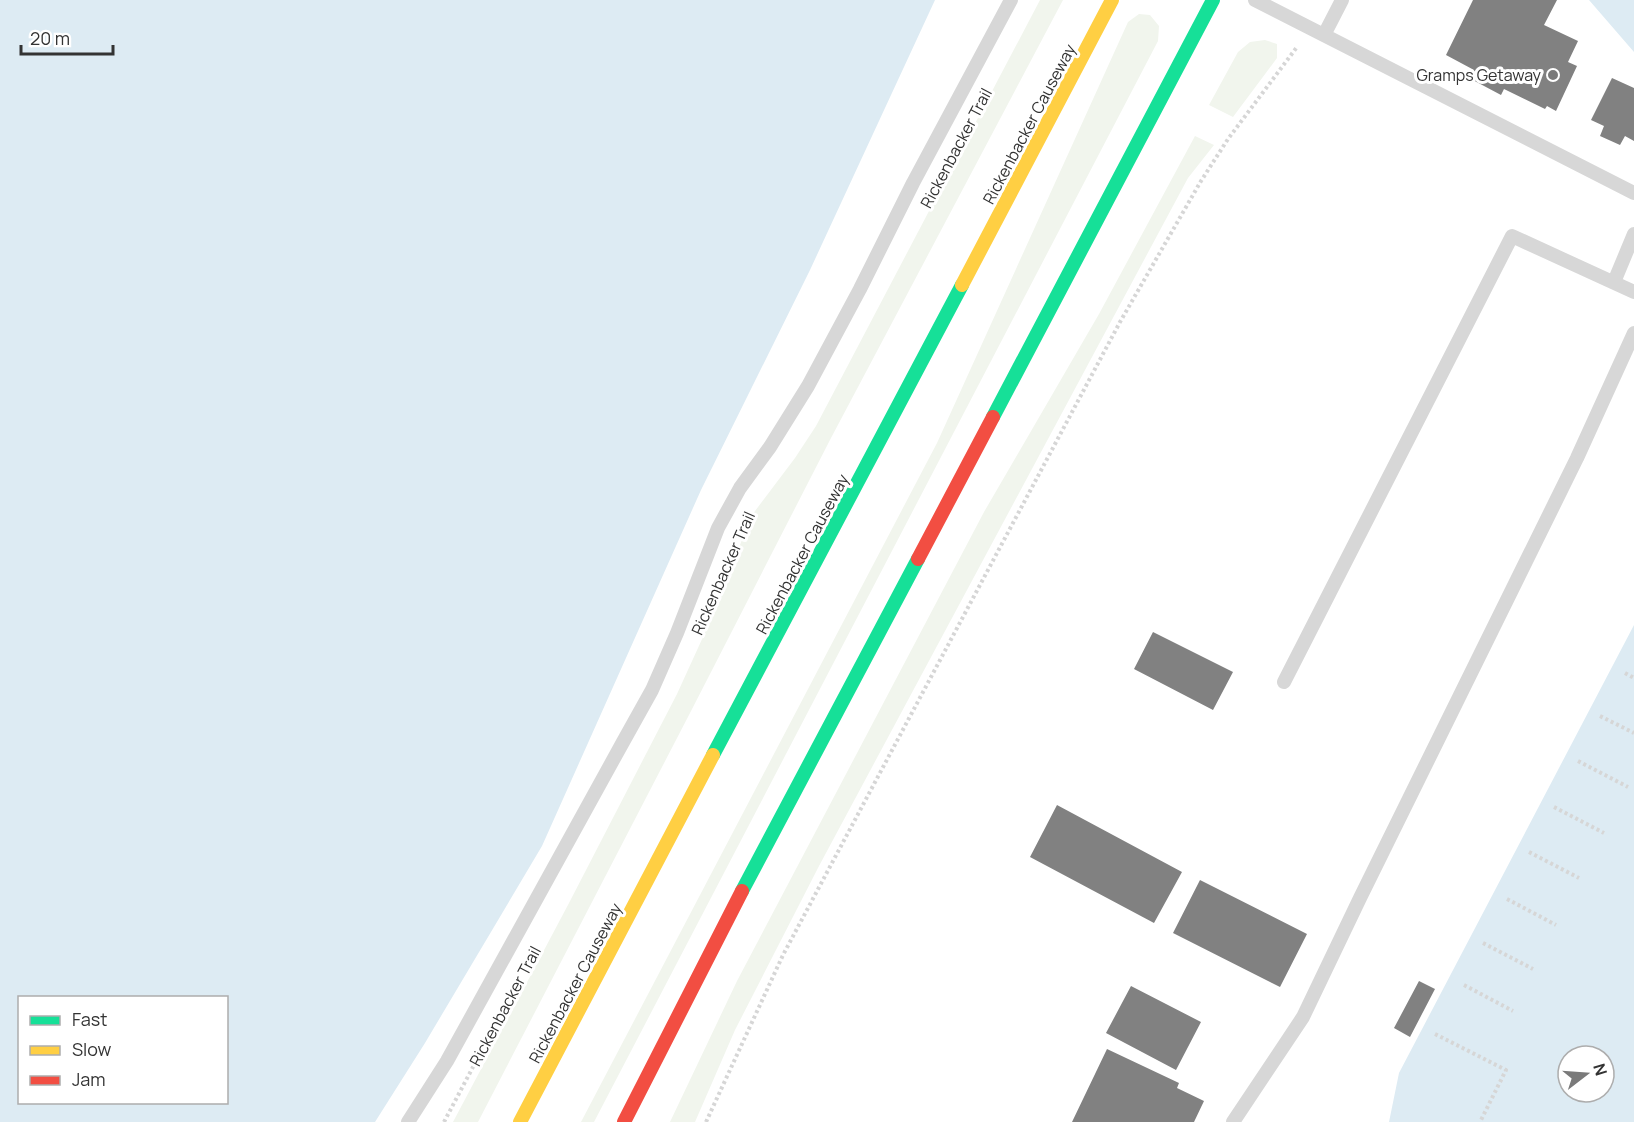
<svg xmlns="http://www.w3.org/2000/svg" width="1634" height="1122" font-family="Manrope,sans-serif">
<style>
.green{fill:#f1f5ed}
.water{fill:#ddebf3;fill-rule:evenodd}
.building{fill:#818181}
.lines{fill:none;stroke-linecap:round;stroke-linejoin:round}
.path{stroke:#d6d6d6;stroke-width:4;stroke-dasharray:3 3;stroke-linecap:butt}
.lane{stroke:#d7d7d7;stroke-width:14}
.fast{stroke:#16e098;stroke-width:14}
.slow{stroke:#ffcf43;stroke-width:14}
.jam{stroke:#f24e42;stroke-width:14}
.poi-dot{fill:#7a7a7a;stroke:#fff;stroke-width:2}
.labels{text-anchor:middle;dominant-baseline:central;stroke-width:6;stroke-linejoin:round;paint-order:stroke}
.poi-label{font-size:16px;fill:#333;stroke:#fff;text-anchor:end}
.street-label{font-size:16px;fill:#333;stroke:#fff}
</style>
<rect width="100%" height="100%" fill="#fff"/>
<path class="green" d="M1040 0H1063L831 438 690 713 478 1122H453L569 903 677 694 703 637 752 515 795 458 816 426Z
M1139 14 1150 15 1159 26 1158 41 594 1122H581L937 443 1128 22Z
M1265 40 1277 44V58L1233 117 1209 105 1238 52 1250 42Z
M1195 136 1214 145 1188 178 819 866 735 1030 695 1122H670L737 981 984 512 1099 314Z"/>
<path class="water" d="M0 0H935L810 270 701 490 542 846 425 1043 375 1122H0ZM20 998H226V1102H20Z
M1589 0H1634V52Z
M1634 625V1122H1389L1399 1073ZM1568 1056H1604V1092H1568Z"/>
<path class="building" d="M1473 0H1557L1544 25 1578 41 1568 62 1577 66 1556 111 1547 106 1545 109 1504 89 1501 95 1469 78 1474 70 1446 55Z
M1612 78 1634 88V141L1625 136 1620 145 1600 136 1604 126 1591 120Z
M1153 632 1233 672 1213 710 1134 669Z
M1057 805 1182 872 1154 923 1030 857Z
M1200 880 1307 934 1280 987 1173 933Z
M1419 981 1435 989 1410 1037 1394 1028Z
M1131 986 1201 1022 1176 1070 1106 1033Z
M1107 1049 1179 1083 1177 1088 1204 1101 1194 1122H1072Z"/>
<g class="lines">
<path class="path" d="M1625 673 1634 678
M1600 716 1634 733
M1578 761 1628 787
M1554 807 1604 833
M1529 852 1579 878
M1507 899 1556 925
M1483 943 1533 969
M1464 985 1513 1011
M1435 1034 1506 1070 1480 1122
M444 1122 483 1048
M706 1122 783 955 1120 322 1201 181 1228 139 1297 47"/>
<path class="lane" d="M1255 0 1634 193
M1324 35 1342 0
M1614 282 1634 234
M1284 682 1512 236 1634 292
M408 1122 447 1061 623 742 652 690 677 633 718 528 740 488 770 447 808 386 860 289 913 183 1011 0
M1233 1122 1303 1017 1360 898 1577 458 1634 333"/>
<path class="fast" d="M993 417 1213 0
M713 755 962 285
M742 891 918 559"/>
<path class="slow" d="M962 285 1112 0
M520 1122 713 755"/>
<path class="jam" d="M918 559 993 417
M624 1122 742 891"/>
</g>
<circle class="poi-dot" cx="1553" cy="75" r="6"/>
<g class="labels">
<g class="poi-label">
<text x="1541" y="75">Gramps Getaway</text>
</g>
<g class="street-label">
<text transform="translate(1029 124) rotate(-62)">Rickenbacker Causeway</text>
<text transform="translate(956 148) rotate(-62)">Rickenbacker Trail</text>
<text transform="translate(802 554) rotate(-62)">Rickenbacker Causeway</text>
<text transform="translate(723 573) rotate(-66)">Rickenbacker Trail</text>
<text transform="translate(575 983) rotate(-62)">Rickenbacker Causeway</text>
<text transform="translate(505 1006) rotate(-62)">Rickenbacker Trail</text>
</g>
</g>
<rect x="18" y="996" width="210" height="108" fill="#ffffff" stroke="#adadad" stroke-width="1.5"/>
<rect x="30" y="1016" width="30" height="9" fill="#16e098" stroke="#adadad" stroke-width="1.5"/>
<text x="72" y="1026" font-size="18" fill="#333333">Fast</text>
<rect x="30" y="1046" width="30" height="9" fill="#ffcf43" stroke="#adadad" stroke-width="1.5"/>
<text x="72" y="1056" font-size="18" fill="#333333">Slow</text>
<rect x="30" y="1076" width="30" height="9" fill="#f24e42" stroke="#adadad" stroke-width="1.5"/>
<text x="72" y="1086" font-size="18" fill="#333333">Jam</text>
<g transform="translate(1586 1074) rotate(73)"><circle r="28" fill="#ffffff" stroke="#adadad" stroke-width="1.5"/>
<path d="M0-4.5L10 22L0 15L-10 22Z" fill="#7a7a7a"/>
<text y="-9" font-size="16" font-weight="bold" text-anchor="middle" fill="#333333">N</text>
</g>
<path d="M21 45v9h92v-9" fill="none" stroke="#333333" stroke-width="3"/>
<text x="30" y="45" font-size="18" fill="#333333" stroke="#ffffff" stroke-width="4.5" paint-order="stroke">20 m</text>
</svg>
